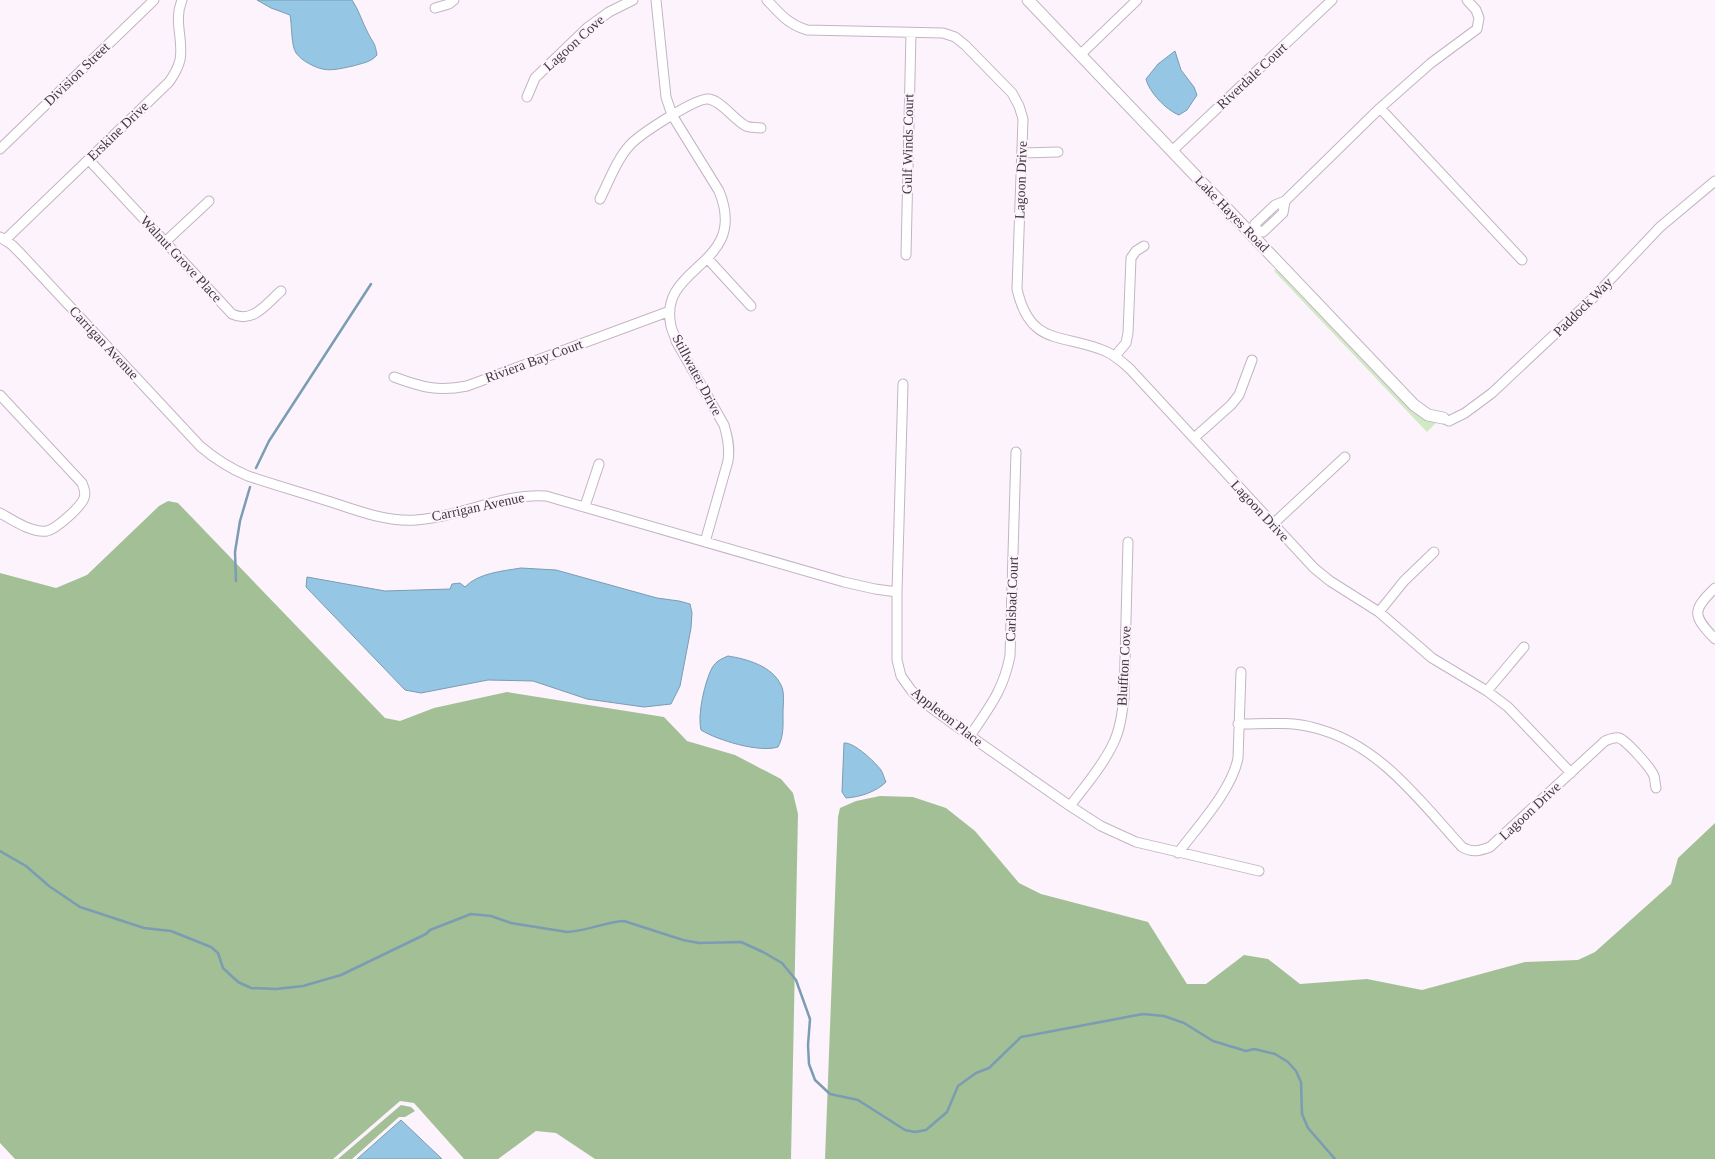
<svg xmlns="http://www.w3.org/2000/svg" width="1715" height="1159" font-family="'Times New Roman',serif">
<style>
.green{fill:#d0ebc4}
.forest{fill:#a3bf96}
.water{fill:#95c6e3;stroke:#7b9cb2}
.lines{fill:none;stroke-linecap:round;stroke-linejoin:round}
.stream{stroke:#7b9cb2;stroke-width:2.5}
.minor-casing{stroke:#c3b4c3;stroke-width:11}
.tertiary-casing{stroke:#c3b4c3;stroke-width:13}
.minor{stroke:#fff;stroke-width:9}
.tertiary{stroke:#fff;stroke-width:11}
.labels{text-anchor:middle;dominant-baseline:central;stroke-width:4;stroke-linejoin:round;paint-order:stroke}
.street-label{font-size:14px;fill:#3f393f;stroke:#fdf3fd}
</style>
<rect width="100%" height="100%" fill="#fdf3fd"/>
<path class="green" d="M1277 268 1437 422 1427 432 1274 271Z"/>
<path class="forest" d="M168 501 178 503 385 718 400 721 434 708 507 692 664 717 687 741 735 755 781 779 793 793 798 814 791 1159H595L556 1133 536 1131 498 1159H464L414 1103 400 1101 333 1159H15L0 1143V573L56 588 87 575 159 506Z
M880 796 913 797 946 808 975 831 1019 883 1041 894 1148 922 1187 984H1206L1244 955 1268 959 1300 984 1367 979 1422 990 1525 962 1578 960 1595 952 1671 884 1678 858 1715 823V1159H825L838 817 840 808 856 801Z
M401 1105 411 1107 415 1111 405 1117H399L352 1159H338Z"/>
<path class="water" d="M257 0H352C359 10 362 22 368 33 373 43 375 42 377 55 370 63 362 63 353 66 334 70 325 73 308 63 304 61 299 57 296 53 291 45 292 25 290 15L271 8Z
M1175 51 1181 70 1194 87 1197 95 1187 110 1179 115C1166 110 1149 92 1146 79L1158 64Z
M521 568 556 570 657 598 679 601 690 604 692 613 691 628 680 686 671 704 644 707 587 699 533 681 488 680 421 693 405 690 306 587 307 577 385 591 450 589 452 584 460 583 465 587C478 573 503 571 521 568Z
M728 656C747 659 772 666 781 685 785 692 783 705 783 713 783 725 784 736 778 747 759 753 717 740 701 730 697 715 705 681 712 668 716 661 721 659 728 656Z
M844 743C854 742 875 762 881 770 883 773 884 778 886 782 876 792 860 797 846 798L842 792Z
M401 1120 442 1159H357Z"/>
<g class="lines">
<path class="stream" d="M256 468 269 441 371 284
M236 581 235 552 240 521 250 487
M0 851 26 866 49 886 80 907 144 928 171 931 211 947 218 953 223 968 238 982 251 988 276 989 303 986 341 975 426 934 430 930 471 914 491 916 511 923 567 932C587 931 605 922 624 921L683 940 699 943 741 942 763 952 782 963 796 980 810 1019 808 1045 809 1064 815 1080 830 1094 858 1100 905 1130 915 1132 926 1130 947 1112 958 1086 976 1073 989 1068 1021 1037 1143 1014 1164 1016 1184 1023 1213 1041 1246 1051 1254 1049 1275 1054 1288 1062 1296 1071 1301 1082 1302 1114 1308 1128 1335 1159"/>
<defs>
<path id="minor" d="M656 0 666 97 672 115 719 191C750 267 657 264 671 326 672 331 675 336 676 341L724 425C728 438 730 448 728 461L705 542
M767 0C781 15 788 24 807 30L943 33 955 37 965 45 1012 93 1019 106 1023 119 1017 289C1030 347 1062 333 1105 351 1115 355 1122 362 1130 369L1314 568 1330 581 1379 612 1432 658 1487 691 1508 707 1571 773
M435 8 449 4 454 0
M1080 55 1137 0
M527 97 535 78 587 28 609 12 633 0
M1380 108 1522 260
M0 149 154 0
M1172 151 1332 0
M1022 153 1058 152
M89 160 232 314C253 324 266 304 281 291
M600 199C609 181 617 159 630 145 639 135 696 97 709 99 723 102 733 119 746 126 750 128 756 127 761 128
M1257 230 1263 232 1283 213 1285 201
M1252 235 1257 230 1255 224 1275 205 1285 201 1380 108 1431 63 1477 29 1479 18 1476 10 1467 0
M0 237 12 245 21 254 200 446C215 459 229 468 248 476 275 485 303 493 331 502 358 511 387 522 416 520 461 517 502 493 546 496L844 582 875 589 897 592
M5 240 169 82C174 75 178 68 180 60 184 39 173 22 182 0
M165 242 209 201
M906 255 911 33
M707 258 751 306
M1115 356 1126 343 1128 333 1131 258 1136 251 1144 246
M394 377C421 387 438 392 467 386L670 311
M903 384 897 592V660L901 676 911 690 922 701 970 736 1070 806 1101 826 1136 842 1259 871
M0 395 82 483C84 488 86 493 84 498 81 507 56 529 47 531 31 533 13 520 0 513
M1443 418 1449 421 1465 413 1492 393 1591 300 1660 227 1715 181
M1194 438 1231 405 1239 395 1252 360
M585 506 599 464
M1273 524 1345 457
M1715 588C1691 611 1693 616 1715 639
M1379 612 1404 581 1434 552
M1487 691 1524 647
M1238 724C1263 724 1290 721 1315 728 1379 744 1420 801 1462 847 1473 853 1479 851 1490 847L1605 741C1610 739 1614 737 1619 738 1627 741 1651 768 1654 776 1655 779 1655 784 1656 788
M970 736C990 706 1003 691 1010 656L1016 452
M1070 806C1085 786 1102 767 1113 744 1120 730 1122 714 1124 698L1128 542
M1178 853C1198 826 1232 790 1238 758L1241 672"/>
<path id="tertiary" d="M1028 0 1414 405 1428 415 1443 418"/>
</defs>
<use href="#minor" class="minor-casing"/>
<use href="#tertiary" class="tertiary-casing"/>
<use href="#minor" class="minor"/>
<use href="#tertiary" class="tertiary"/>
</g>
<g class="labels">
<g class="street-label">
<text transform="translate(574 43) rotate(-42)">Lagoon Cove</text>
<text transform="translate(77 74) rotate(-44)">Division Street</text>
<text transform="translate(1252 76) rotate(-43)">Riverdale Court</text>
<text transform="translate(118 131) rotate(-44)">Erskine Drive</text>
<text transform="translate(908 144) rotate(-89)">Gulf Winds Court</text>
<text transform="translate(1021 180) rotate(-88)">Lagoon Drive</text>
<text transform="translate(1232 214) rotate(46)">Lake Hayes Road</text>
<text transform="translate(181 259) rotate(47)">Walnut Grove Place</text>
<text transform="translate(1583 307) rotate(-45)">Paddock Way</text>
<text transform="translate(104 343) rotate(47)">Carrigan Avenue</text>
<text transform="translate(534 361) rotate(-20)">Riviera Bay Court</text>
<text transform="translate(697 375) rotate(62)">Stillwater Drive</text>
<text transform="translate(478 507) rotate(-12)">Carrigan Avenue</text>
<text transform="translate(1260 511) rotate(47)">Lagoon Drive</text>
<text transform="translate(1012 599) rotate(-88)">Carlsbad Court</text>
<text transform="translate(1124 666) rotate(-87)">Bluffton Cove</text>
<text transform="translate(947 717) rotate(38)">Appleton Place</text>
<text transform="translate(1530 811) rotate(-43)">Lagoon Drive</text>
</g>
</g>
</svg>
